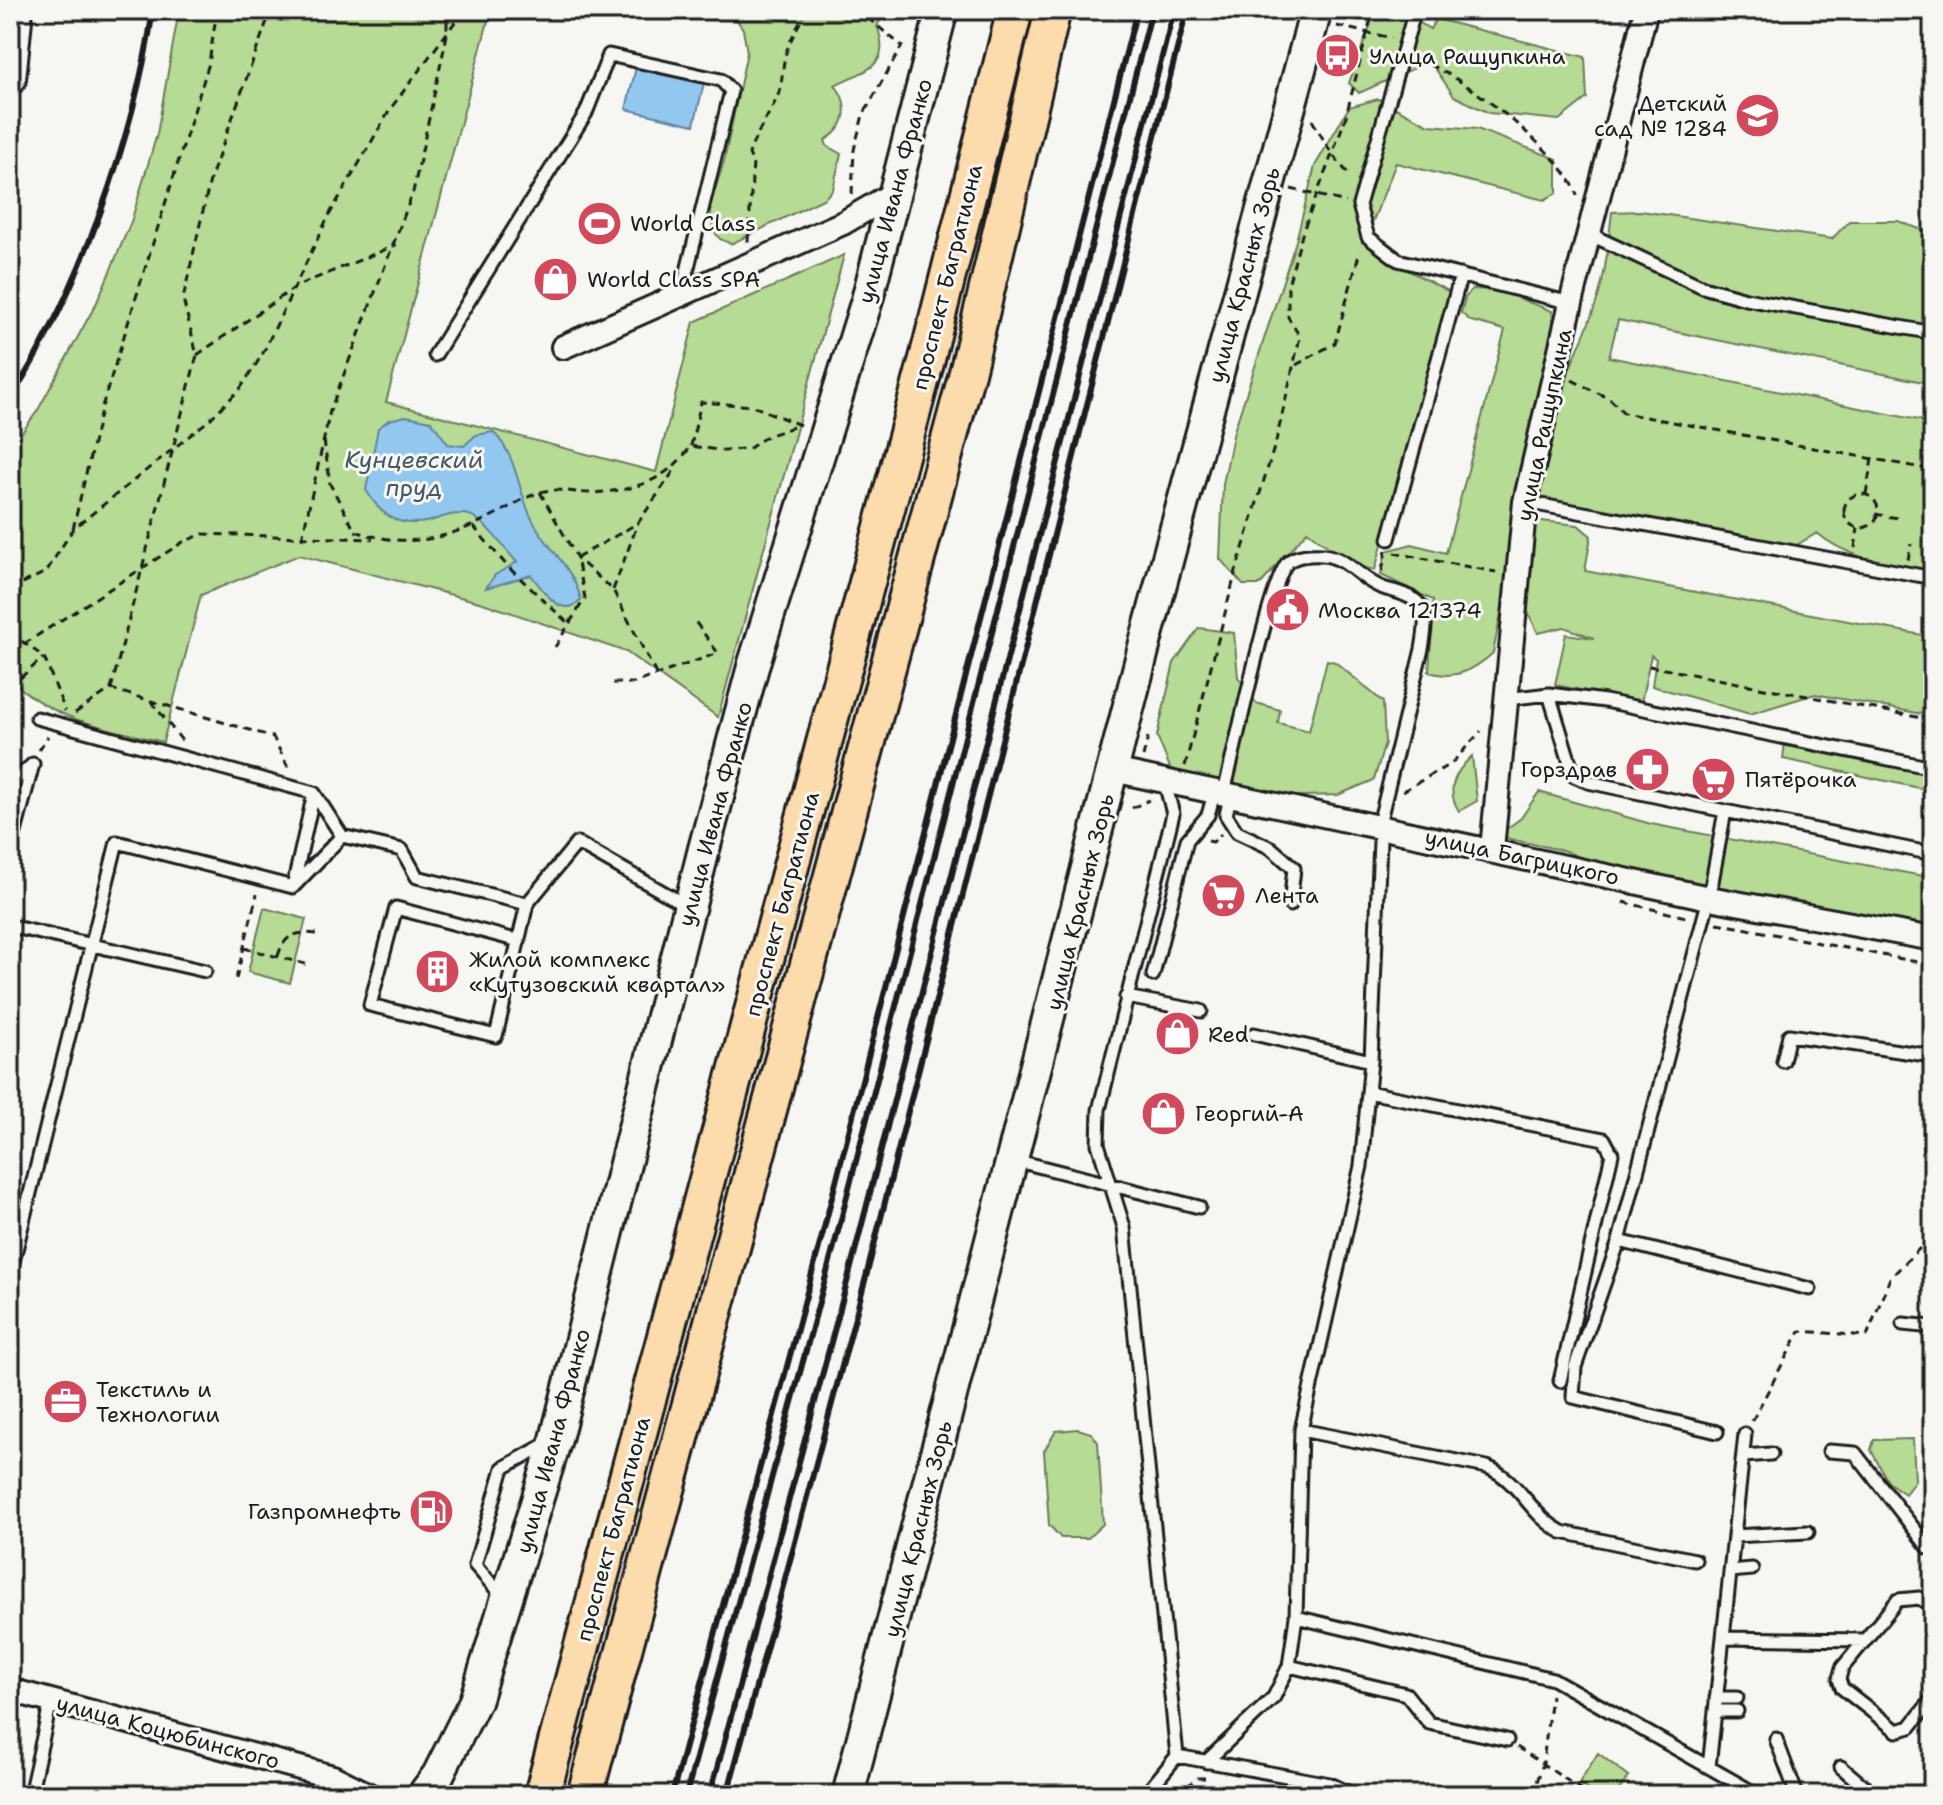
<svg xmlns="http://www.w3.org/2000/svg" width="1943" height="1805" font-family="'Shantell Sans',sans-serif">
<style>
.green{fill:#b6db95;stroke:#697c58;stroke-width:2}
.water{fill:#92c8f0;stroke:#63839b;stroke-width:2}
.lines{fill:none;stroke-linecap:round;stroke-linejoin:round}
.lane-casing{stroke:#1c1c1c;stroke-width:17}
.street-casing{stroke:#1c1c1c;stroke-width:28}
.secondary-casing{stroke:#1c1c1c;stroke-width:36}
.primary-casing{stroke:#1c1c1c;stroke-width:40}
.path{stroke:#1c1c1c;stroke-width:3;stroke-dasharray:8 6;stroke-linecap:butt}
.lane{stroke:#f6f6f2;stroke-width:11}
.street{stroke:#f6f6f2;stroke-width:22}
.secondary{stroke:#f6f6f2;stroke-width:30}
.primary{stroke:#fcdcac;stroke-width:34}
.rail{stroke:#1c1c1c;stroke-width:6}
.labels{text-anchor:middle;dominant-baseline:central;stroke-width:6;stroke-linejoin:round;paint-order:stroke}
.poi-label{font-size:22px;fill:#1c1c1c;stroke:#f6f6f2;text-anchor:start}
.street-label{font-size:22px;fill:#1c1c1c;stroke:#f6f6f2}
.water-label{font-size:24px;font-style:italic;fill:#455866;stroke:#f6f6f2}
</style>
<rect width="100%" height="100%" fill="#f6f6f2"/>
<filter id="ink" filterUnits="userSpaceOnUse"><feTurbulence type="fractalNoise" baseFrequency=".0125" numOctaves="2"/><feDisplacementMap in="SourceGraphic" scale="16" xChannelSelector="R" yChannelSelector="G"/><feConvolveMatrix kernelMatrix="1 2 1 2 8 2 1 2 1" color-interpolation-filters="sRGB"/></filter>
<g filter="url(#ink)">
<path class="green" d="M179 10H491L386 402 656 472 694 322 844 255 718 717 626 652 483 603 299 555 201 595 163 742C108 728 51 721 10 678V449L38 410 97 302 131 222 157 134Z
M730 10H886L877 26C893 69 863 70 835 85 851 105 847 128 825 140L827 146 841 154 833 189 825 198 731 244 720 239 713 230 710 206 724 161 747 52 743 29Z
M1376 10H1408L1407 15 1430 29 1436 19 1585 57 1587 98 1559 120 1489 113 1454 96 1430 61 1359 93 1349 83Z
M1378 99 1429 125 1477 129 1557 159V193L1544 200 1396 163 1371 226 1382 257 1452 293 1375 570C1349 566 1328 546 1307 531L1260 585H1243L1220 559 1223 484 1234 431 1296 241 1315 166 1349 107Z
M1641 211 1832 239 1849 221H1898L1933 234V384L1618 320 1609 357 1933 423V574C1893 565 1849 560 1817 533L1795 546 1705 535 1627 514 1568 510 1539 498C1534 431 1572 371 1594 309 1606 278 1608 244 1612 212Z
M1472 289 1497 290 1552 311 1555 345 1493 653C1473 671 1455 680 1429 672L1433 600 1381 575 1386 551 1412 544 1446 553 1505 330 1471 321 1461 313 1465 298Z
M1532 520 1578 525 1591 536 1585 571 1933 637V716L1815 694 1750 714 1652 686 1656 659 1651 655 1641 702 1555 685 1566 634 1594 638 1564 627 1538 633 1524 604Z
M1199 628 1234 633 1238 677 1256 703 1280 710 1278 723 1309 731 1327 660 1335 662 1383 702 1385 743 1374 780 1338 795 1268 797 1175 780 1157 736 1174 663Z
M1785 742 1933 761V791L1783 759Z
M1472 756 1477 801 1459 811C1445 790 1455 772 1472 756Z
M1539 792 1651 824 1933 878V932L1609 871 1566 851 1509 839 1501 833 1521 818Z
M264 908 306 919 290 983 248 972Z
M1078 1429 1091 1433 1098 1442 1103 1524 1088 1538H1061L1049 1525 1044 1451 1056 1431Z
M1913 1439 1915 1481 1905 1494 1888 1482 1871 1450 1874 1440Z
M1598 1753 1629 1777 1615 1795H1594L1579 1783Z"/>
<path class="water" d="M636 67 704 83 694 125 626 109Z
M406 416 431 421 448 444 464 446 476 435 493 432C518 456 517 491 533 521 549 551 572 565 581 600 561 621 543 590 531 575L486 588 495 575 517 562C505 550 483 518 469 515 453 511 440 519 426 522 396 527 380 514 366 490L378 428 389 420Z"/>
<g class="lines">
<defs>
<path id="lane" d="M1415 10 1359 205 1368 237 1398 260 1571 303
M1589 234 1703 287 1746 299 1933 333
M435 355 586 113 609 55 721 80 731 91 681 296
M1525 502 1933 578
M1389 539 1461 275
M1506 699 1549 694
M37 718 314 793 342 836 402 850 417 877 527 904 577 843 689 907
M10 785 33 764 10 851
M1223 796C1233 760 1270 578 1288 562 1296 555 1312 554 1323 555 1348 557 1363 583 1386 589 1427 599 1429 610 1422 649L1381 816 1371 1061 1361 1166 1301 1430 1296 1617 1553 1679 1758 1795
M1230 797 1226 815 1237 832 1271 848 1294 868 1290 905
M1725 811 1933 854
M293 887 314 793
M10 926 205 971
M519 941 396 908 370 1005 496 1036 527 904
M1153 975 1187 840 1208 815 1214 794
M1126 997 1201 1011
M1254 1034 1371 1061
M1783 1061 1789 1035 1933 1056
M1368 1092 1604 1139 1612 1154 1560 1381
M1014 1160 1199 1207
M1619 1241 1810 1289
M10 1274 117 842 293 887 342 836
M1903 1324 1933 1327
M1301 1430 1487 1467C1520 1480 1529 1515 1562 1532L1695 1560
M1717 1432 1573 1397 1575 1367 1619 1241 1709 898 1725 811 1588 782 1574 776 1549 694 1605 701 1933 768
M1829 1451 1855 1453 1929 1548
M1743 1456 1771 1454
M1734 1536 1808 1532
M1730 1571 1752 1569
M503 1597 475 1565 503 1468 548 1443
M1933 1606 1919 1598 1898 1600 1842 1668 1839 1679 1842 1688 1897 1731 1910 1727 1933 1698
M1723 1638 1865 1640
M1289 1666 1406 1694 1429 1723 1507 1740
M1716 1698H1737
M1715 1711H1737
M1776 1739 1797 1795
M1177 1756 1330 1784 1354 1795
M1206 1762 1274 1697 1289 1666 1296 1617
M1709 1767 1745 1434
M1841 1767 1874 1795
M30 1795 51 1701
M1145 1795 1177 1756 1124 1227 1098 1144 1099 1110 1173 814 1165 783"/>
<path id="street" d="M563 347 843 223 896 192
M1113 770 1709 898 1933 939
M1492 849 1525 502 1571 303 1646 10
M10 1690 333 1777 369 1795"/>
<path id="secondary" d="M10 79 17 10
M423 1795 438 1775 475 1701 556 1439 704 849 754 663 867 300 942 10
M848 1795 1146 639 1316 10"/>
<path id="primary" d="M542 1795 927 359 1015 10
M585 1795 968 369 1053 10"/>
</defs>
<use href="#lane" class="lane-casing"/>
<use href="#street" class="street-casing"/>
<use href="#secondary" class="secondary-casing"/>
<use href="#primary" class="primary-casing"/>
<path class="path" d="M1337 26 1392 38
M1417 60C1454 68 1570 158 1577 196
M1312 120 1332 154 1350 176
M1291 189 1346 202
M852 194 854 150 863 115 902 46 858 10
M748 242 753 163 749 154C756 133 768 117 777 98 783 83 782 69 785 56 790 39 799 24 807 10
M197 355 297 286 396 245
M1296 365 1335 343 1360 251
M1572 380 1610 399 1624 413 1933 470
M324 440 330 484 355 531C410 549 446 540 496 514 510 507 525 497 541 492 557 487 573 493 590 493 633 491 666 482 691 446L724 451 750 448 767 436 799 425
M691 446 701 402 753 406 800 425
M540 492 577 558 613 590 656 674
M1866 494 1872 459
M1844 511a17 17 0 1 1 34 0a17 17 0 1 1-34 0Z
M1875 514 1898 518
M473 526 508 567 570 625
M73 529 101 410 209 63 217 10
M302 539 330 411 413 192 447 35V10
M1855 548 1858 528
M1394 553 1496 572
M1908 560 1911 544
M1382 571 1386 551
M10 589 46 572 73 529 209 420 240 389 262 355 328 217 391 108 464 10
M613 590 638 523 675 469
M10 633 44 657 65 711
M24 644 183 542 203 534 373 539
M555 647 585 598 577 558 638 523
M1649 666 1933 720
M613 683H634L718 653 694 620
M10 687 43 658
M111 689 197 355 183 299 210 180 271 10
M151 701 183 742
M75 713 111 689 273 737 289 769
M39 750 48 736
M1143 757 1148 737
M1185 766 1236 571 1276 441 1300 337 1288 317V285L1303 231 1345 120 1373 10
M1403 791 1452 763 1481 731
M1132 808 1149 800
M1208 841 1213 842 1221 834
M1623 902 1690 918
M1717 923 1933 965
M244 948 309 965
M278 956C284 935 296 931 316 934
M236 979 257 894
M1752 1421 1800 1331 1867 1336 1890 1278 1933 1235
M1517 1747 1589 1795
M1175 1795 1198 1778H1205
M1533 1795 1543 1763 1551 1695
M1573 1795 1581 1789"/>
<use href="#lane" class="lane"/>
<use href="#street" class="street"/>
<use href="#secondary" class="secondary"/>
<use href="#primary" class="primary"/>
<path class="rail" d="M10 399C80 291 134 137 153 10
M672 1795 822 1236 1137 10
M686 1795 836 1239 1152 10
M710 1795 850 1271 1174 10
M727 1795 867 1273 1187 10"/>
</g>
</g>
<defs>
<symbol id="bus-disc" viewBox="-11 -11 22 22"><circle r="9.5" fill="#d1495b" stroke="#f6f6f2"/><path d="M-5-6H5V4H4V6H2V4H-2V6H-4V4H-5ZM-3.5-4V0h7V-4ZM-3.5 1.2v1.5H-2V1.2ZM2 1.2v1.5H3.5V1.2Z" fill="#fff"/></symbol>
<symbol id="school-disc" viewBox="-11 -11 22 22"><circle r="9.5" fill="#d1495b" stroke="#f6f6f2"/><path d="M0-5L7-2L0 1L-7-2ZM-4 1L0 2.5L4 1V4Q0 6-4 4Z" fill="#fff"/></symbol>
<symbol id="stadium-disc" viewBox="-11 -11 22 22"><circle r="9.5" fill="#d1495b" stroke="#f6f6f2"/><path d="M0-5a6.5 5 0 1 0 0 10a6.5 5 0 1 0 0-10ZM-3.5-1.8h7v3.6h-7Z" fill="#fff"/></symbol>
<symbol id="shop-disc" viewBox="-11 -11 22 22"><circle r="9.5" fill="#d1495b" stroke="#f6f6f2"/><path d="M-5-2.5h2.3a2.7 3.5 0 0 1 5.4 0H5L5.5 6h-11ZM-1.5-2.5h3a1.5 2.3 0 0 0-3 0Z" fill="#fff"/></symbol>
<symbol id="civic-disc" viewBox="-11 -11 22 22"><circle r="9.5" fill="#d1495b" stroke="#f6f6f2"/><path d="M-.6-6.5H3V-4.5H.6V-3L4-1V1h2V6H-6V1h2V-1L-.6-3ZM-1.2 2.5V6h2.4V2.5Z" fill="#fff"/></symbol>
<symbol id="pharmacy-disc" viewBox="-11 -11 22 22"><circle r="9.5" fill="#d1495b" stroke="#f6f6f2"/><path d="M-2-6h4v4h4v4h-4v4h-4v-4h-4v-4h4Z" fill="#fff"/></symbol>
<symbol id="supermarket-disc" viewBox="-11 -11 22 22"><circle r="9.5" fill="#d1495b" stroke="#f6f6f2"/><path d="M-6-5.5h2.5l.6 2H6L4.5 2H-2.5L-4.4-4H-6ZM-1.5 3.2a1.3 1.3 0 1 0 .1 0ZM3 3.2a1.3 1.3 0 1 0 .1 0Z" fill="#fff"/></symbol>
<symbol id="building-disc" viewBox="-11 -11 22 22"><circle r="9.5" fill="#d1495b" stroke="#f6f6f2"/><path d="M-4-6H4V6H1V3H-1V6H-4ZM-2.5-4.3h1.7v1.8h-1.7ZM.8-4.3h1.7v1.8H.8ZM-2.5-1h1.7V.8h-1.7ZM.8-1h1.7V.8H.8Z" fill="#fff"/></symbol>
<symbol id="office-disc" viewBox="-11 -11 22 22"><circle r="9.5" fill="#d1495b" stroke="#f6f6f2"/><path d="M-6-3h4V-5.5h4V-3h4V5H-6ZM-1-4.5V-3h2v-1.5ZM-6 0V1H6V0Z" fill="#fff"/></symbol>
<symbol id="fuel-disc" viewBox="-11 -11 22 22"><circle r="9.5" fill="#d1495b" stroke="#f6f6f2"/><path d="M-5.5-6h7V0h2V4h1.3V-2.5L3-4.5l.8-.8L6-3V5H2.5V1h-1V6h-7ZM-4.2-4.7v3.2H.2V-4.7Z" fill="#fff"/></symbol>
</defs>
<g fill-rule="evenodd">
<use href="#bus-disc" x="1312" y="30" width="51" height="51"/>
<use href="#school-disc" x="1732" y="90" width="51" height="51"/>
<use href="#stadium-disc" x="574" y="198" width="51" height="51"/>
<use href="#shop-disc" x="530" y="254" width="51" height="51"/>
<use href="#civic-disc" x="1262" y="584" width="51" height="51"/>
<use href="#pharmacy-disc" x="1622" y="744" width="51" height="51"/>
<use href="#supermarket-disc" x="1688" y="754" width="51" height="51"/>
<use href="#supermarket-disc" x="1198" y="870" width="51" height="51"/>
<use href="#building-disc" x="412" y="946" width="51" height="51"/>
<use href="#shop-disc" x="1152" y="1008" width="51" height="51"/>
<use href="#shop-disc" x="1138" y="1088" width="51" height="51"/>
<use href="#office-disc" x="40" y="1376" width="51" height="51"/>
<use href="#fuel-disc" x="406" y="1486" width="51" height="51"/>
</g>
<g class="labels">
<g class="poi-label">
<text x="1369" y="56">Улица Ращупкина</text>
<text x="1727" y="103" text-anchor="end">Детский<tspan x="1727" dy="25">сад № 1284</tspan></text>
<text x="630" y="223">World Class</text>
<text x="587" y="279">World Class SPA</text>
<text x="1318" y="610">Москва 121374</text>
<text x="1617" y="769" text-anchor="end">Горздрав</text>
<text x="1745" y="779">Пятёрочка</text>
<text x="1255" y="895">Лента</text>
<text x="469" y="959">Жилой комплекс<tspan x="469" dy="25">«Кутузовский квартал»</tspan></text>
<text x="1208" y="1034">Red</text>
<text x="1195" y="1113">Георгий-А</text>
<text x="96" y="1389">Текстиль и<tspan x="96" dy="25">Технологии</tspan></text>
<text x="401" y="1511" text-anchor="end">Газпромнефть</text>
</g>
<g class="street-label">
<text transform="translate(895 191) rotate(-75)">улица Ивана Франко</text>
<text transform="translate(1244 275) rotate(-75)">улица Красных Зорь</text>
<text transform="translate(947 277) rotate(-76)">проспект Багратиона</text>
<text transform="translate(1544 425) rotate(-78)">улица Ращупкина</text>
<text transform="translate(715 814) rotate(-75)">улица Ивана Франко</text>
<text transform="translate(1522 857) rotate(12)">улица Багрицкого</text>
<text transform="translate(1080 902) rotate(-76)">улица Красных Зорь</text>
<text transform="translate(782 904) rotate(-75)">проспект Багратиона</text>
<text transform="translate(553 1441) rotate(-75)">улица Ивана Франко</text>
<text transform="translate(613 1529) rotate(-75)">проспект Багратиона</text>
<text transform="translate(918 1529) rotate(-76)">улица Красных Зорь</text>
<text transform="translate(168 1732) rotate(15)">улица Коцюбинского</text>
</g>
<g class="water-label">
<text x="414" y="460">Кунцевский<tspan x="414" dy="28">пруд</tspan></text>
</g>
</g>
<rect width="1943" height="1805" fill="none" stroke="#f6f6f2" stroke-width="40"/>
<rect x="20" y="20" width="1903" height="1765" fill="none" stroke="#1c1c1c" stroke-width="3" filter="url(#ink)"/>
</svg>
